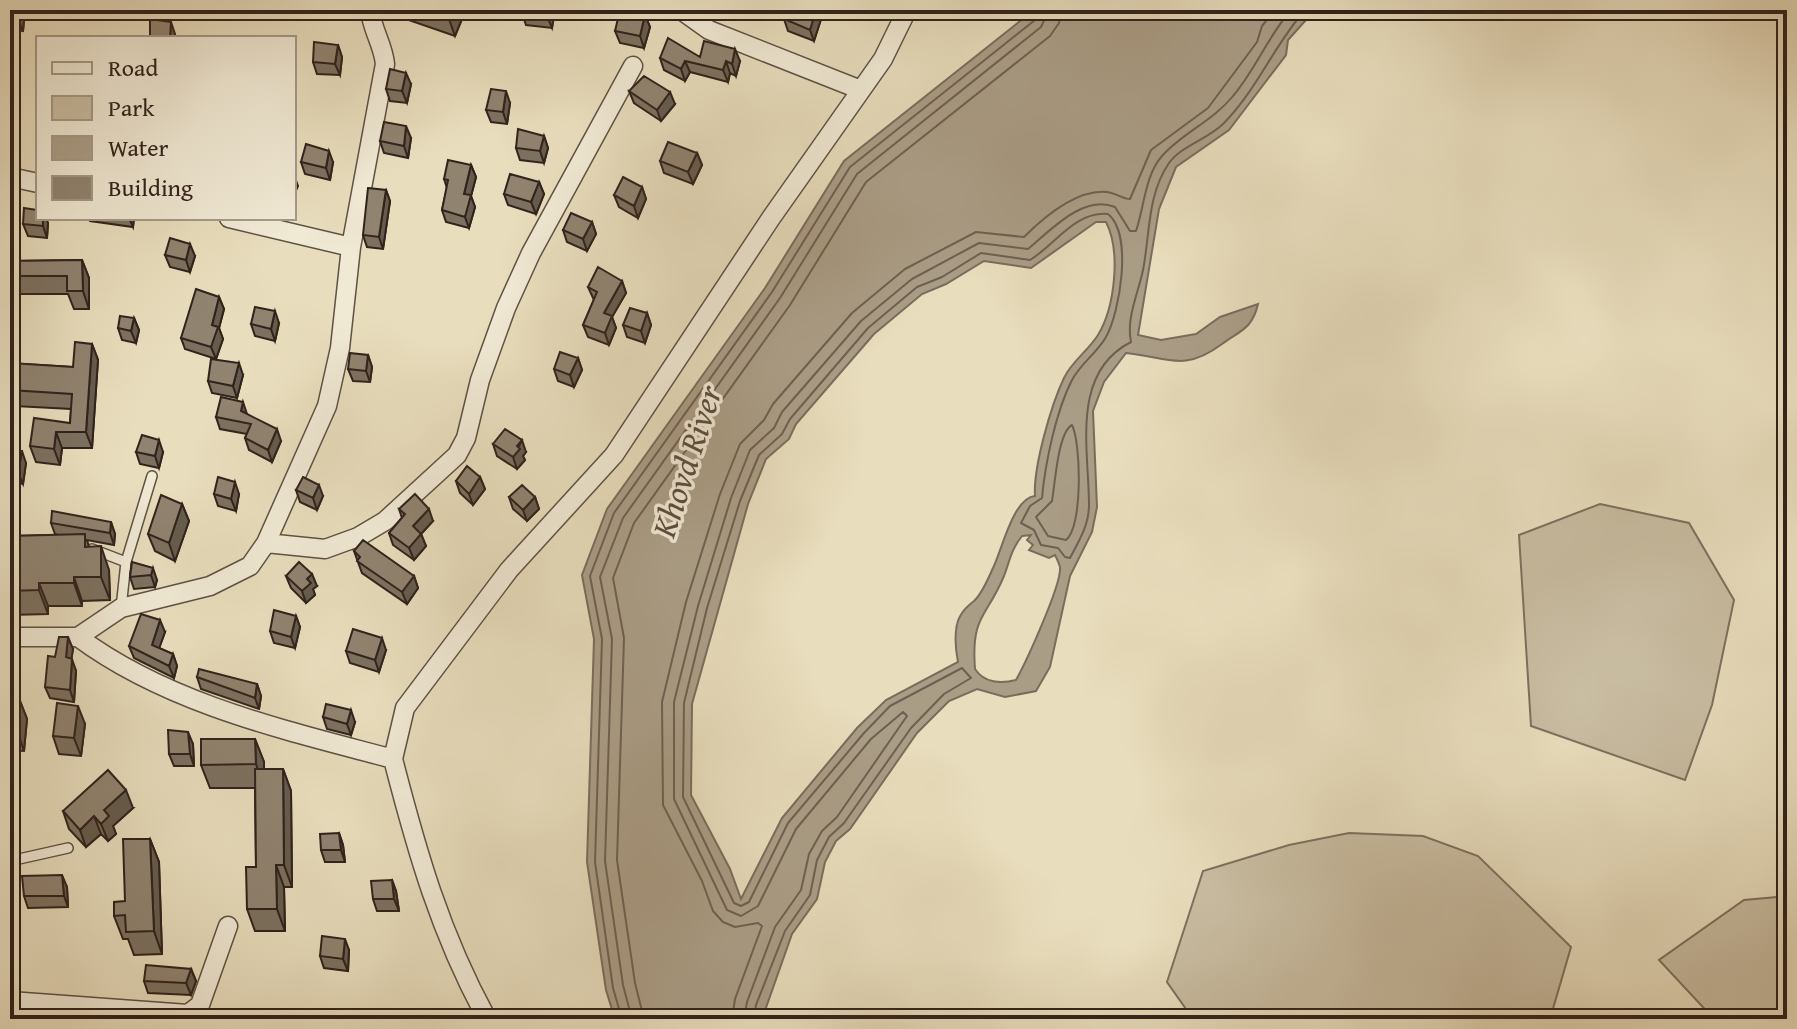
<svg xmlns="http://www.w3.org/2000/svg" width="1797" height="1029" font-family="'Gentium Book Plus',serif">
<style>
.green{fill:#c9bda2;stroke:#7d705f;stroke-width:2}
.water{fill:#aa9d86;stroke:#7a6c5c;stroke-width:2;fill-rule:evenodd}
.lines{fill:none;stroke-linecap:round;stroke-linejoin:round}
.shore{stroke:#6e6051;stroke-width:2}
.service-casing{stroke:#5f5144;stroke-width:12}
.minor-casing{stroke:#5f5144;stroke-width:21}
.service{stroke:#f0e9d4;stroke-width:9}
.minor{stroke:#f0e9d4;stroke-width:18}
.wall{fill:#7c7160;stroke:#31221c;stroke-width:2}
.shaded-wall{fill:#655c4e;stroke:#31221c;stroke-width:2}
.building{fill:#908370;stroke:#31221c;stroke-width:2}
.labels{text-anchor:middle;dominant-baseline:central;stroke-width:7;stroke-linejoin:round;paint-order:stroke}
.water-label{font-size:34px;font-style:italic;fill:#5b4d41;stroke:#f0e9d4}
</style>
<rect width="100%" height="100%" fill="#e8ddbd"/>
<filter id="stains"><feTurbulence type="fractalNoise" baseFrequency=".0025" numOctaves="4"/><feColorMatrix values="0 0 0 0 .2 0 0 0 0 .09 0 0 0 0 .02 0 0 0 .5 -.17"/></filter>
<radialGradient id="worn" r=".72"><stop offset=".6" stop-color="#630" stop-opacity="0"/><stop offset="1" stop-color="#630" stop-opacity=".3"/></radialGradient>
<path class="green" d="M1600 504 1689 523 1734 600 1712 705 1685 780 1531 726 1519 535Z
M1349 833 1423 836 1478 856 1571 947 1550 1019H1193L1167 982 1203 871 1289 845Z
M1787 896V1019H1714L1659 960 1744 900Z"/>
<path class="water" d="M1034 10H1315L1288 40 1286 55 1229 130 1176 167 1159 209 1138 335 1161 340 1196 334 1220 317 1258 304C1252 330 1239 331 1222 344 1183 373 1168 357 1126 353L1104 382 1093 411 1097 507 1092 532 1070 576 1050 667 1036 691 1005 697 977 689 949 701 917 733 850 829 836 841 825 862 817 899 792 934 762 1019H615L606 990 587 862 594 639 582 575 607 509 765 288 844 161ZM1096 222H1106C1121 251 1115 307 1098 335 1088 351 1072 361 1064 378 1051 405 1033 468 1035 496 1013 498 1002 550 993 568 989 577 982 594 974 601 965 608 957 616 956 631 955 640 956 652 958 662L886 700 857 728 782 818 741 899 730 869 691 795 692 704 748 504 766 459 789 439 796 424 874 334 922 294 946 284 984 261 1031 268ZM1031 535 1027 540 1033 545 1029 550 1049 558 1055 555C1057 559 1059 563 1060 567 1062 584 1026 662 1016 680 1001 684 984 683 975 669 971 615 986 619 1004 576 1010 560 1011 550 1022 536Z"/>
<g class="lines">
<path class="shore" d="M1072 425C1081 443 1083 527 1066 540L1048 536 1036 517 1052 501C1055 484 1058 432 1072 425Z
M622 1019 613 988 595 862 602 639 590 576 614 513 772 292 850 167 1035 20 1038 10
M632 1019 623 985 605 861 612 639 600 577 623 518 780 298 857 174 1041 27 1049 10
M644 1019 635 983 617 860 624 638 613 578 634 523 790 305 866 182 1050 36 1059 23 1061 10
M732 1019 735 999 762 926 758 923 735 927 723 922 713 911 702 881 663 805 662 702 686 602 720 494 740 444 764 420 773 404 852 313 905 269 976 232 1024 237C1044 217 1076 189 1107 192 1116 193 1123 199 1130 199L1151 150 1208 108 1257 42 1262 26 1275 10
M744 1019 747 1002 775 927 801 890 809 854 822 831 837 817 907 716 903 712 871 739 796 829 758 906 741 916 727 910 674 799V702L698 606 731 498 750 450 774 428 782 412 861 321 912 279 979 243 1028 249C1050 231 1083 194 1115 207L1130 231H1136C1144 208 1145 175 1162 156 1182 133 1213 121 1233 96 1256 69 1268 36 1291 10
M754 1019 756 1005 785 931 810 895 817 860 829 837 844 823 911 728 944 694 971 678 962 668 890 706 864 733 788 823 749 902 741 906 734 903 683 797 684 703 707 608 740 501 759 455 782 434 790 419 868 328 917 287 942 277 981 253 1030 260C1055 245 1075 211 1108 214 1133 234 1120 312 1106 337 1097 353 1081 363 1072 380 1056 411 1045 464 1042 498L1030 506 1021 523 1034 530 1041 545 1058 548 1065 557 1070 558C1079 541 1089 525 1089 505 1089 450 1070 373 1131 342 1126 318 1138 294 1143 270 1150 235 1147 195 1169 163 1181 146 1208 139 1223 124 1257 90 1274 45 1305 10"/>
<defs>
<path id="service" d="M92 549 126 562
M121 608 126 562 152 476
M10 861 68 848"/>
<path id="minor" d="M681 10 709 30 861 90
M10 177 38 183
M229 218 351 247
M266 543 325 549 358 537 385 521 457 455 466 438 480 380 506 308 531 253 633 66
M10 637H78L121 608 210 586 250 566 266 543 327 406 340 348 351 247 385 64C383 44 372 30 370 10
M78 637C168 704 285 730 393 759 417 852 440 933 487 1019
M393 759 405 708 509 570 614 455 771 218 883 59 907 10
M10 1001 188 1014 200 1005 228 926"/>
</defs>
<use href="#service" class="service-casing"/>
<use href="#minor" class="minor-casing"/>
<use href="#service" class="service"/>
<use href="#minor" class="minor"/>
</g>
<path class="wall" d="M10 10H25L23 31 10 29Z
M395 10H459L462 19 455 36 397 16Z
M522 10H555L552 28 526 25 522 13Z
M787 10H819L822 16 814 41 788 31 784 19Z
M843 10H872L870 20Z
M645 15 650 27 644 48 620 43 615 31Z
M338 45 342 57 340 75 317 74 313 62Z
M700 57 740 61 736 76 730 73 728 82 690 72 685 81 664 70 660 58Z
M411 84 407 103 390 101 386 89Z
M629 91 675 104 661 121 634 103Z
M510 103 507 124 491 122 486 110Z
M544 136 548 148 544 163 520 160 516 148Z
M411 138 408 158 384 153 380 141Z
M697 153 702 165 693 184 664 173 660 161Z
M301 162H333L330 180 305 174Z
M471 165 476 177 471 196 475 207 469 228 446 222 442 210 447 188 444 179Z
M539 182 544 194 536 214 508 205 504 194Z
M642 187 646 199 638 218 619 207 614 195Z
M386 190 390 201 383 249 367 247 363 235Z
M88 218H134L133 227 90 221Z
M592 222 596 234 587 251 567 242 563 230Z
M48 223 47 238 28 236 23 224Z
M165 255 195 256 190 272 170 267Z
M82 260 89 278V309H74L68 294H10V261Z
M622 281 626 293 612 317 616 328 609 345 588 337 583 325 594 300 588 287Z
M219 297 224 309 219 328 223 339 216 359 185 349 181 338Z
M647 313 651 325 645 343 627 337 623 325Z
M134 318 139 330 136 343 122 340 118 328Z
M279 323 275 341 255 336 251 324Z
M92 344 98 360 92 448H62L60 465 36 462 30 446 70 423 71 409 15 406 10 443V363L73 367Z
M368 355 372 367 370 382 353 381 348 369Z
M578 358 582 370 574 387 558 381 554 369Z
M243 375 237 398 212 393 208 381Z
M247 414 281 441 272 462 249 450 245 438 247 434 220 429 216 417Z
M493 444 526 452 523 456 525 460 517 469 497 456Z
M10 449 26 463 23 484 11 481 10 479Z
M136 452H163L159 468 140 464Z
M480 477 485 489 473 505 460 493 456 481Z
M296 490 323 496 317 510 300 502Z
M214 494H239L236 511 218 506Z
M509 497H535L539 509 527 521 513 509Z
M182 504 189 521 175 561 155 551 148 534Z
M399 509 433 521 421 534 426 546 414 560 393 545 389 533 402 518Z
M111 522 115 534 114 545 87 540 89 547 109 570 110 600 82 601V606H48V614L10 615V536L58 535 55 534 51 523Z
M354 551 414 576 418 588 407 604 362 573Z
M132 562 157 580 155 587 134 589 130 577Z
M286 576 317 586 313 589 315 595 306 603 291 588Z
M296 616 300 627 295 648 274 643 270 631Z
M165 632 159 648 173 654 177 666 174 678 134 658 129 646Z
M73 649 71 659 76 671 74 702 50 698 45 687 55 657Z
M386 650 379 672 350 663 346 651Z
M197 677 257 684 261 696 259 709 201 689Z
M10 700 20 701 27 719 24 751 10 750Z
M323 717 355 722 351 735 327 729Z
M85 724 81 756 59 754 53 736Z
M255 739 264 762V769H283L291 791 292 887H284L285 931H255L247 909 256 867 255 788H210L201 765Z
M193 744 194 766H174L169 754Z
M133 808 113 826 116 834 108 841 101 834 86 847 69 829 63 811Z
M339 833 343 845 345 862H325L321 850Z
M150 839 159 862 162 954 134 955 128 939H123L114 916 125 901Z
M392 880 396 891 399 911H377L373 899Z
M67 887 68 907 28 908 24 896Z
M349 950 348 971 324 968 320 956Z
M191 969 196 981 191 995 148 993 144 981Z"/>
<path class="shaded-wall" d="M19 10H25L23 31 18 19Z
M452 10H459L462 19 455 36 449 19Z
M549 10H555L552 28 547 16Z
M816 10H819L822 16 814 41 810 30Z
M867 10H872L870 20Z
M645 15 650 27 644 48 640 36Z
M171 22 175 34V38H170Z
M338 45 342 57 340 75 335 64Z
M735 49 740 61 736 76 732 64Z
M685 61 690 72 685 81 681 69Z
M726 61 730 73 728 82 723 70Z
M406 73 411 84 407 103 402 91Z
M506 91 510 103 507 124 503 112Z
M670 92 675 104 661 121 657 110Z
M406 126 411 138 408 158 404 146Z
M544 136 548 148 544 163 540 151Z
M329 151 333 162 330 180 326 168Z
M697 153 702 165 693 184 688 172Z
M471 165 476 177 471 196 475 207 469 228 465 217 464 194Z
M294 175 298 186 294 195Z
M539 182 544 194 536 214 531 202Z
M642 187 646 199 638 218 634 206Z
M386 190 390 201 383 249 379 237Z
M43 218H46L48 223 47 238 43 226Z
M129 218H134L133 227Z
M592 222 596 234 587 251 583 239Z
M190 244 195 256 190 272 186 260Z
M82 260 89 278V309L83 291Z
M622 281 626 293 612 317 616 328 609 345 605 333 604 313Z
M219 297 224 309 219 328 223 339 216 359 211 347 212 325Z
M275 311 279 323 275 341 271 329Z
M647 313 651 325 645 343 641 331Z
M134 318 139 330 136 343 131 331Z
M92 344 98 360 92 448 86 432Z
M368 355 372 367 370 382 366 371Z
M578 358 582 370 574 387 570 375Z
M239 363 243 375 237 398 233 386Z
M10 393 15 406 11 443 10 442Z
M243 402 247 414 241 411Z
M277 429 281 441 272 462 268 450Z
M56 432 62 448 60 465 54 449Z
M159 440 163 452 159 468 155 456Z
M522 440 526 452 523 456 525 460 517 469 513 457Z
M22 451 26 463 23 484 18 473Z
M480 477 485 489 473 505 469 494Z
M235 482 239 494 236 511 231 499Z
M319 485 323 496 317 510 313 498Z
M535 497 539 509 527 521 523 510Z
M182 504 189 521 175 561 169 543Z
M429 509 433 521 421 534 426 546 414 560 409 548 413 526Z
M111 522 115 534 114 545 110 533Z
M101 546 109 570 110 600 101 577Z
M153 568 157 580 155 587 151 575Z
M312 574 317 586 313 589 315 595 306 603 302 591 307 579Z
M414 576 418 588 407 604 402 592Z
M74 577 82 601V606L74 583Z
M39 583 48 606V614L39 590Z
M296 616 300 627 295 648 291 637Z
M160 620 165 632 156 657 152 645Z
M68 637 73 649 70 669 66 657Z
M382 638 386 650 379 672 375 660Z
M173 654 177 666 174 678 169 666Z
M72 659 76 671 74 702 70 690Z
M257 684 261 696 259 709 255 698Z
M20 701 27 719 24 751 18 733Z
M78 706 85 724 81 756 74 738Z
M351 710 355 722 351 735 347 724Z
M188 732 193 744 194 766 190 754Z
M255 739 264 762V788L256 764Z
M283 769 291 791 292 887 284 865Z
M126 790 133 808 113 826 116 834 108 841 101 824 104 810Z
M94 816 101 834 86 847 80 830Z
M339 833 343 845 345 862 341 850Z
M150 839 159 862 162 954 154 931Z
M276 865 284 887 285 931 277 909Z
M62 875 67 887 68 907 64 896Z
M392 880 396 891 399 911 394 899Z
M11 913 15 925 14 950 10 940Z
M345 939 349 950 348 971 343 959Z
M191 969 196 981 191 995 186 983Z"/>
<path class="building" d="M10 10H19L18 19 10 18Z
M424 10H452L449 19Z
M522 10H549L547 16 522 13Z
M620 10H628L645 15 640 36 615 31Z
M787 10H816L810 30 784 19Z
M150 19 171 22 170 38 150 36Z
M668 38 700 57 704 41 735 49 732 64 726 61 723 70 685 61 681 69 660 58Z
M314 42 338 45 335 64 313 62Z
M390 69 406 73 402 91 386 89Z
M644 76 670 92 657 110 629 91Z
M491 89 506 91 503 112 486 110Z
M384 122 406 126 404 146 380 141Z
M518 129 544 136 540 151 516 148Z
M668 142 697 153 688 172 660 161Z
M306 144 329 151 326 168 301 162Z
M448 160 471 165 464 194 471 195 465 217 442 210 448 180 444 179Z
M510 174 539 182 531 202 504 194Z
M623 177 642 187 634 206 614 195Z
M368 188 386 190 379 237 363 235Z
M24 208 38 210V218H43V226L23 224Z
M571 213 592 222 583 239 563 230Z
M170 238 190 244 186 260 165 255Z
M82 260 83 291H67V276H10V261Z
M598 267 622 281 604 313 612 316 605 333 583 325 597 292 588 287Z
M196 289 219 297 212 325 218 327 211 347 181 338Z
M255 307 275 311 271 329 251 324Z
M630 308 647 313 641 331 623 325Z
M120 316 134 318 131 331 118 328Z
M75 342 92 344 86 432H56L54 449 30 446 34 418 70 423 72 394 10 390V363L73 367Z
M560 352 578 358 570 375 554 369Z
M350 353 368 355 366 371 348 369Z
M211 359 239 363 233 386 208 381Z
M221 397 243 402 241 411 277 429 268 450 245 438 251 424 216 417Z
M505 429 522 440 517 446 520 449 513 457 493 444Z
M142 435 159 440 155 456 136 452Z
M10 449 22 451 18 473 10 470Z
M467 466 480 477 469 494 456 481Z
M218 477 235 482 231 499 214 494Z
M303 477 319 485 313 498 296 490Z
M522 485 535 497 523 510 509 497Z
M415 494 429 509 413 526 421 534 409 548 389 533 405 514 399 509Z
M161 495 182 504 169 543 148 534Z
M52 511 111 522 110 533 51 523Z
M85 534V547L101 546V577H74V583H39V590L10 591V536Z
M363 540 414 576 402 592 357 561 360 557 354 551Z
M132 562 153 568 151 575 130 577Z
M299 562 312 574 307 579 311 583 302 591 286 576Z
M274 610 296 616 291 637 270 631Z
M141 614 160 620 152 645 173 654 169 666 129 646Z
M353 629 382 638 375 660 346 651Z
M59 637H68L66 657 72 659 70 690 45 687 48 656 55 657Z
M199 669 257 684 255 698 197 677Z
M10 700 20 701 18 733H10Z
M57 703 78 706 74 738 53 736Z
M326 704 351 710 347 724 323 717Z
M168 730 188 732 190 754H169Z
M201 739H255L256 764 201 765Z
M255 769H283L284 865H276L277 909H247L246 867H256Z
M108 770 126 790 104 810 109 816 101 824 94 816 80 830 63 811Z
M339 833 341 850H321L320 834Z
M123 839H150L154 931 126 932 125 915 114 916V902L125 901Z
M62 875 64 896H24L22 876Z
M392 880 394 899H373L371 881Z
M322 936 345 939 343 959 320 956Z
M146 965 191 969 186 983 144 981Z"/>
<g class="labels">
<g class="water-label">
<text transform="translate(686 461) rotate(-72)">Khovd River</text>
</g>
</g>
<rect width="1797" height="1029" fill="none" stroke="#e8ddbd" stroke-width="40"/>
<rect x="12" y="12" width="1773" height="1005" fill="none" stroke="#31221c" stroke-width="4"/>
<rect x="20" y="20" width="1757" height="989" fill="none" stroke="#31221c" stroke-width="2"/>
<rect x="36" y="36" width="260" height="184" fill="#f0e9d4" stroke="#a4998a" stroke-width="2"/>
<rect x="52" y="62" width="40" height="12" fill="#f0e9d4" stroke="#a4998a" stroke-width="2"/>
<text x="108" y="76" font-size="24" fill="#31221c">Road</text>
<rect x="52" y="96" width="40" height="24" fill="#c9bda2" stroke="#a4998a" stroke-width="2"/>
<text x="108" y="116" font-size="24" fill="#31221c">Park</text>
<rect x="52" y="136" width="40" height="24" fill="#aa9d86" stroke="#a4998a" stroke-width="2"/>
<text x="108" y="156" font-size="24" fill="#31221c">Water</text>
<rect x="52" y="176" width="40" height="24" fill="#908370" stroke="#a4998a" stroke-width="2"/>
<text x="108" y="196" font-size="24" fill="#31221c">Building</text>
<rect width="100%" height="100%" filter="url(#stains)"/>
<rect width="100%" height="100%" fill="url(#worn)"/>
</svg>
